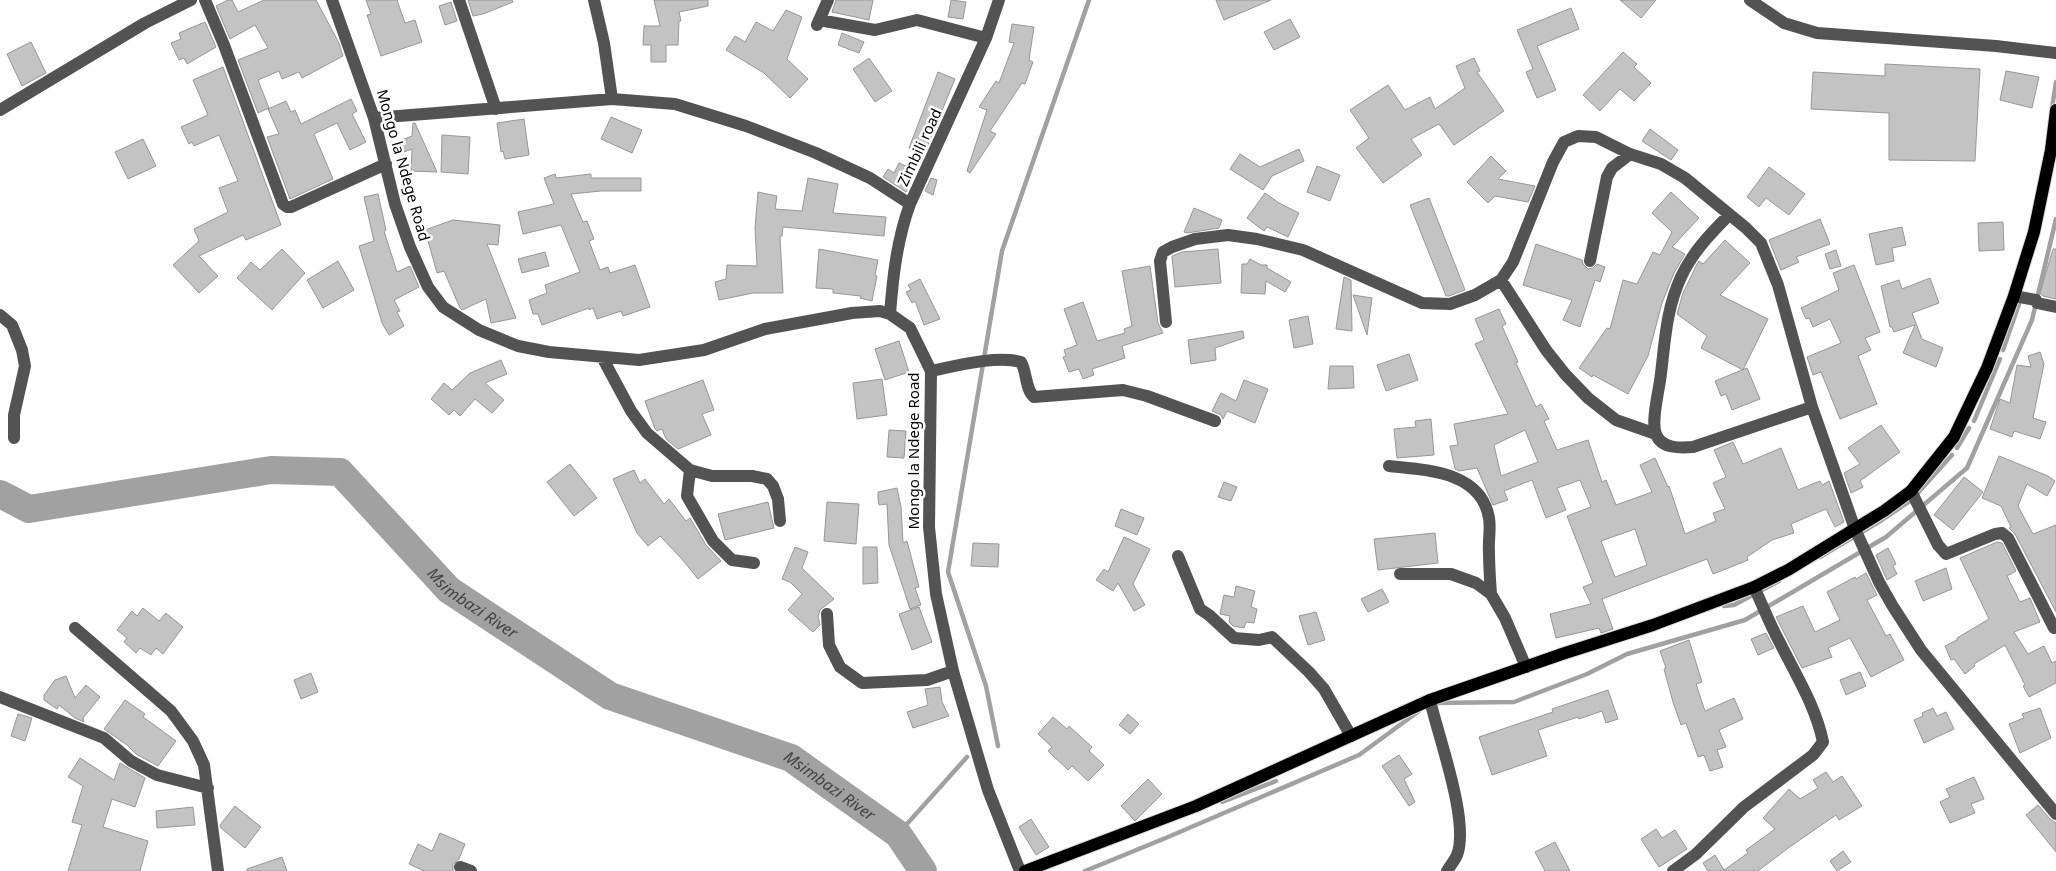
<svg xmlns="http://www.w3.org/2000/svg" width="2056" height="871" font-family="'Noto Sans',sans-serif">
<style>
.lines{fill:none;stroke-linecap:round;stroke-linejoin:round}
.stream{stroke:#a1a1a1;stroke-width:4.5}
.river{stroke:#a1a1a1;stroke-width:28}
.building{fill:#c3c3c3;stroke:#979797;fill-rule:evenodd}
.major-casing{stroke:#dbdbdb;stroke-width:14}
.minor{stroke:#535353;stroke-width:12}
.major{stroke:#000;stroke-width:12}
.labels{text-anchor:middle;dominant-baseline:central;stroke-width:5;stroke-linejoin:round;paint-order:stroke}
.street-label{font-size:15px;fill:#000;stroke:#fff}
.water-label{font-size:16px;font-style:italic;fill:#424242;stroke:#fff}
</style>
<rect width="100%" height="100%" fill="#fff"/>
<g class="lines">
<path class="stream" d="M2052 108 2056 82
M2003 350 2019 304
M1974 421 2000 359
M1957 448 1969 428
M1916 495 1952 455
M1820 557 1882 520 1910 501
M1724 606 1734 605 1779 581
M1434 703 1514 702 1587 674 1627 654 1745 620 1886 537 1967 468 2032 320 2056 219
M998 746 986 686 948 572 1002 251 1089 0
M1222 802 1276 781
M898 834 967 757
M1085 871 1168 837 1359 755 1419 711"/>
<path class="river" id="s1" d="M0 494 29 509 271 470 340 472 449 590 610 696 791 758 898 834 923 871"/>
</g>
<path class="building" d="M228 0H232L238 12 264 0H316L339 43 343 56 302 78 299 72 282 79 279 71 258 80 269 108 258 113 238 60 268 48 255 25 230 39 216 6Z
M366 0H397L405 23 415 20 422 42 381 56 367 15 371 14Z
M468 0H512L513 2 483 14 473 16Z
M654 0H708V6L679 12 681 21H679L678 45H666V62H651V45H643L644 26H660Z
M836 0H873L869 20 832 12Z
M951 0 966 2 963 19 948 17Z
M1216 0H1271L1224 20Z
M1620 0H1656L1641 18Z
M451 2 457 21 445 25 439 6Z
M1571 8 1579 29 1537 46 1556 90 1537 98 1526 72 1533 69 1517 30Z
M786 10 802 17 787 59 808 79 790 98 764 73 726 50 735 36 745 42 756 22 773 31Z
M1290 19 1300 37 1274 50 1264 32Z
M205 22 216 47 187 64 184 58 179 60 171 43 181 39 179 33Z
M1012 24 1034 27 1029 60 1033 62 1025 84 1022 83 990 131 996 134 970 173 967 171 987 110 979 107 996 81 999 83 1014 43 1009 42Z
M842 33 864 42 859 53 838 45Z
M31 42 46 73 22 86 7 54Z
M1623 52 1637 64 1634 67 1651 83 1634 101 1620 89 1600 111 1583 95Z
M869 58 892 91 875 102 853 69Z
M1474 58 1480 71 1477 72 1504 111 1454 145 1439 124 1411 139 1422 155 1383 183 1356 148 1369 138 1350 110 1388 85 1405 110 1430 97 1435 109 1465 88 1456 66Z
M1885 64 1980 69 1975 161 1889 160V113L1811 109 1813 72 1885 76Z
M223 67 281 225 246 240 243 235 199 256 218 276 199 293 173 265 199 241 194 229 228 212 219 188 238 181 219 135 194 146 192 142 189 144 181 127 208 115 193 80Z
M2006 71 2039 77 2032 108 2000 100Z
M938 72 955 79 925 152 909 148Z
M351 99 357 111 352 114 366 142 350 150 337 123 314 134 333 179 290 199 267 137 279 134 268 109 286 101 291 112 295 110 301 124Z
M611 117 642 130 632 153 601 139Z
M524 119 529 155 505 159 503 151 501 152 497 123Z
M413 123H415L437 172 411 171 412 149 404 152 399 141 412 136Z
M1650 129 1678 150 1671 160 1642 141Z
M442 135 470 137 468 174 441 172Z
M143 139 156 166 128 179 115 152Z
M1299 149 1304 161 1272 176 1263 190 1230 169 1240 154 1260 167Z
M1491 156 1506 171 1498 179 1535 186 1528 202 1495 196 1488 203 1467 182Z
M899 163 916 171 906 192 883 177 888 169 894 173Z
M1317 166 1340 175 1330 201 1307 192Z
M1769 167 1805 194 1789 215 1766 198 1759 207 1747 197Z
M555 174 556 178 591 174V178H641V191H601L571 194 583 222 587 221 594 239 589 241 600 270 608 267 610 273 635 265 650 307 623 316 621 311 597 319 593 308 589 310V308L542 325 538 314H533L529 300 547 293 545 285 580 272 561 225 523 234 518 212 554 204 544 178Z
M808 178 838 184 833 213 886 217 884 236 783 227 782 236H780L783 293H753L719 300 715 282 726 279 727 265 757 266 755 228 758 192 777 196 775 209 802 211Z
M931 178 937 180 933 195 925 191Z
M1671 192 1699 218 1672 247 1685 254 1674 273 1662 303 1648 356 1628 394 1593 375 1592 377 1579 368 1607 328 1610 329 1623 280 1637 284 1653 252 1660 255 1672 232 1652 213Z
M1265 193 1279 203 1299 213 1288 237 1267 227 1264 231 1247 218Z
M378 194 386 230 384 231 397 272 410 266 419 287 394 300 400 311 397 312 404 326 389 335 382 323 359 246 374 241 364 197Z
M1429 198 1465 290 1449 296H1446L1410 205Z
M1194 208 1222 220 1219 228 1187 233 1184 232Z
M1820 219 1830 244 1796 257 1799 262 1781 270 1769 240Z
M453 220 500 225 498 245 487 244 516 318 491 323 486 299 462 310 460 308 444 271 437 273 425 230Z
M2003 222 2004 250 1979 251 1978 223Z
M1902 227 1906 245 1892 248 1894 261 1876 265 1869 234Z
M1725 240 1750 263 1720 295 1768 319 1743 370 1701 348 1707 336 1677 314 1683 293 1697 264 1699 261 1703 264Z
M1536 244 1582 260 1583 264 1588 269 1593 268 1597 264 1605 267 1600 282 1595 280 1580 327 1563 320 1572 300 1523 285Z
M282 249 305 273 272 310 237 278 251 262 260 270Z
M819 249 878 260 875 275 877 276 872 301 860 298 861 296 833 293V289L816 288Z
M1218 249 1221 283 1175 287 1172 256 1182 252Z
M2053 249H2056V299L2043 296 2040 293Z
M1836 250 1841 266 1830 269 1825 254Z
M545 252 549 266 522 273 518 259Z
M1250 259 1261 265H1267V268L1291 282 1285 292 1266 281 1265 294 1241 293 1242 264H1247Z
M338 261 354 290 323 308 307 280Z
M1854 265 1880 332 1865 338 1871 350 1858 356 1877 404 1840 419 1821 372 1813 375 1807 357 1841 343 1830 319 1813 327 1809 318 1806 319 1801 308 1839 290 1833 273Z
M1150 266 1158 323 1163 333 1122 346 1125 358 1092 369 1094 375 1083 379 1079 369 1069 372 1063 357 1066 356 1064 350 1077 345 1064 309 1083 302 1097 341 1125 333 1124 329 1132 326 1122 271Z
M1344 277 1351 280 1352 331 1336 329Z
M1930 278 1939 303 1912 313 1922 339 1943 348 1936 367 1903 353 1915 325 1894 332 1892 327H1890L1881 286 1899 280 1902 289Z
M920 279 940 319 924 325 915 301 912 303 906 292 911 290 908 285Z
M1353 295 1372 298 1367 335Z
M1499 309 1506 324 1502 326 1518 362 1516 363 1536 407 1541 404 1549 419 1544 421 1557 450 1588 440 1602 482 1606 480 1616 505 1652 492 1640 465 1655 458 1668 487 1669 486 1685 534 1716 521 1713 513 1725 509 1713 483 1726 477 1714 450 1733 442 1743 464 1781 448 1798 490 1820 481 1822 485 1829 481 1844 522 1835 527 1826 509 1791 524 1794 533 1772 540 1747 557 1748 560 1731 567 1713 574 1707 559 1602 599 1613 629 1601 633 1599 628 1556 638 1550 614 1591 604 1583 587 1593 583 1567 516 1591 507 1580 480 1557 488 1566 510 1546 518 1532 480 1504 491 1508 500 1493 505 1477 468 1459 471 1455 469 1450 446 1458 445 1454 424 1508 414 1475 344 1484 340 1475 319ZM1525 430 1538 462 1501 476 1494 445ZM1635 529 1647 565 1615 577 1601 541Z
M1308 316 1313 344 1294 348 1289 320Z
M1243 331 1244 338 1215 348 1216 360 1191 364 1188 340Z
M899 341 909 372 885 380 875 349Z
M2040 352 2044 364 2033 418 2046 422 2040 439 2014 431 2012 437 1990 429 2000 399 2010 403 2017 365 2031 367 2028 356Z
M1409 354 1418 380 1386 391 1377 365Z
M501 360 507 374 485 383 504 400 492 413 475 399 460 416 454 410 449 415 431 399 444 383 452 390 470 373Z
M1330 366H1353L1354 388 1328 389Z
M1747 368 1760 399 1732 410 1726 394 1721 396 1715 381Z
M882 379 887 415 857 419 853 383Z
M703 380 714 410 702 414 711 435 678 449 666 439 662 429 657 431 655 429 645 401Z
M1244 380 1268 389 1255 423 1227 411 1223 419 1221 415 1212 411 1221 393 1236 401Z
M1431 419 1434 455 1397 458 1394 429 1416 427 1415 421Z
M1881 425 1900 452 1860 481 1863 487 1851 493 1844 473 1860 464 1848 448Z
M889 430 906 431 904 458 887 457Z
M1999 456 2048 476 2055 481 2047 496 2027 484 2018 506 2033 534 2056 525V612L2015 534 2009 528 2011 527 2001 506 1982 498Z
M570 464 597 498 574 516 547 482Z
M634 470 640 483 645 479 664 504 669 499 686 521 690 518 706 545 721 561 698 579 681 558 660 536 648 546 637 533 613 479Z
M1964 477 1983 492 1953 530 1934 515Z
M1224 482 1237 487 1231 501 1218 497Z
M897 488 901 507 903 543 907 541 919 587 915 588 921 605 910 609 889 545 887 504 879 505 878 497V492Z
M768 502 774 528 725 540 718 514Z
M827 502 859 504 856 544 824 541Z
M1121 509 1144 518 1137 535 1115 526Z
M1435 533 1438 563 1378 570 1374 539Z
M1124 537 1150 549 1133 584 1145 605 1134 611 1118 583 1113 591 1096 580 1104 569 1108 572Z
M1997 542 2002 543 2016 571 2007 576 2020 602 2030 598 2040 622 2014 632 2028 654 2044 646 2052 663 2056 661V683L2029 697 2023 686 2025 685 2005 645 1974 664 1975 666 1965 674 1954 659 1951 660 1945 646 1957 640V638L1989 619 1960 558Z
M973 543 999 544 998 567 971 566Z
M795 547 808 552 802 568 834 599 820 610 818 616 820 625 813 632 788 610 802 594 790 582 782 579Z
M863 547H877L878 583 863 584Z
M1888 548 1896 564 1893 566 1897 574 1887 580 1876 555Z
M1946 568 1952 589 1923 601 1915 581Z
M1866 573 1877 595 1867 600 1886 636 1890 634 1904 660 1871 677 1850 638 1828 648 1832 657 1802 668 1776 617 1803 606 1815 632 1840 620 1827 592 1855 577 1856 579Z
M1236 586 1255 591 1251 607 1257 609 1254 623 1246 622 1244 628 1233 626 1229 622 1230 616 1220 614 1224 595 1234 597Z
M1382 589 1389 602 1368 612 1361 599Z
M919 607 932 642 912 650 899 614Z
M143 608 159 621 166 613 183 627 163 654 156 648 151 655 140 648 136 653 124 642 127 638 117 630 132 611 137 616Z
M1316 612 1325 640 1308 645 1299 616Z
M1766 633 1774 648 1758 655 1751 639Z
M1689 640 1702 682 1696 684 1705 711 1734 698 1743 719 1719 730 1726 747 1717 750 1723 767 1710 771 1704 755 1698 757 1686 723 1681 725 1673 702 1664 669 1666 668 1660 651Z
M1860 672 1866 686 1846 695 1840 680Z
M311 673 318 692 301 699 294 680Z
M66 676 75 698 86 685 100 697 83 718 84 722 75 718 59 705 57 709 44 700V695L55 680Z
M940 687 942 702 949 716 913 728 907 712 928 705 925 689Z
M1608 690 1618 719 1606 723 1602 711 1579 719 1578 717 1538 730 1547 756 1492 775 1479 737 1553 712 1552 709Z
M125 700 145 714 143 717 176 741 158 766 136 754 127 745 104 729Z
M1933 708 1937 716 1946 712 1954 729 1924 743 1914 720 1923 716 1922 713Z
M2040 708 2051 738 2020 753 2009 724 2024 718 2022 714Z
M18 714 32 718 25 741 11 736Z
M1128 714 1139 724 1130 734 1119 725Z
M1053 717 1067 729 1069 726 1092 747 1089 751 1104 765 1088 781 1072 766 1068 770 1048 751 1052 747 1038 734Z
M1399 755 1412 774 1404 779 1415 802 1409 806 1382 766Z
M80 758 114 780 120 763 145 778 135 807 112 799 103 827 148 841 140 871H68L82 825 72 822 83 786 68 777Z
M1826 772 1833 782 1842 776 1862 806 1839 820 1836 815 1791 846 1758 871H1708L1703 863 1715 855 1724 870 1748 853 1746 850 1775 829 1763 818 1789 789 1800 799 1818 788 1813 780Z
M1974 777 1984 799 1971 804 1975 813 1950 823 1940 802 1950 797 1946 789Z
M1148 779 1162 794 1135 821 1121 806Z
M2038 805 2050 819 2056 823V852L2026 815Z
M235 806 261 827 245 848 221 828 220 825Z
M193 807 195 825 157 828 156 811Z
M1031 819 1049 847 1036 855 1019 827Z
M1656 829 1662 838 1675 830 1687 849 1659 867 1641 839Z
M440 833 465 844 459 859 453 864V871H424L409 864 418 844 432 851Z
M1555 842 1570 871H1545L1535 852Z
M1843 851 1851 862 1837 871 1830 861Z
M282 857 287 871H247V869Z"/>
<g class="lines">
<defs>
<path id="major" d="M1025 871 1196 806 1430 700 1562 654 1653 625 1754 587 1788 570 1884 511 1911 491 1954 437 1987 368 2014 296 2034 232 2051 150 2056 110"/>
</defs>
<use href="#major" class="major-casing"/>
<path class="minor" d="M205 0 224 45 283 204 287 207H291L386 164
M332 0 374 118 395 204 410 247 428 287 443 307 479 330 518 346 549 352 639 360 704 350 765 329 852 313 880 311 890 314 910 328 931 371 929 527 936 594 953 671 988 790 1020 871
M459 0 496 109
M594 0 604 43 612 99
M1750 0 1784 23 1817 33 1996 46 2056 53
M819 20 875 30 917 20 986 38
M817 25 828 0
M0 110 145 23 191 0
M374 118 612 99 675 104 746 126 816 153 870 178 910 204
M1729 215C1710 234 1692 253 1681 277 1665 312 1665 345 1660 381 1658 394 1651 423 1656 434 1661 449 1681 448 1693 447L1812 407
M1590 261 1607 177 1612 168 1630 154
M1501 280 1546 350 1565 374 1588 398 1616 420 1656 434
M2014 296 2036 300 2037 303 2056 307
M890 314C893 275 897 240 910 204L986 38 999 0
M0 315 12 325 22 350 25 366 14 415V438
M1166 322 1160 261 1163 252 1172 247 1195 239 1228 235 1257 239 1303 250 1422 303 1450 304 1475 295 1501 280 1513 262 1553 162 1564 142 1578 136 1596 137 1630 154 1661 164 1685 178 1746 228 1761 243 1778 285 1812 407 1855 529 1879 582 1892 605 1921 650 2056 814
M602 357 631 411 647 433 690 470 712 476H752L767 479 773 486 778 499 780 521
M931 371C955 366 997 355 1021 362 1027 372 1025 389 1034 397L1123 390 1147 396 1215 421
M1389 466C1426 470 1481 471 1489 518 1491 529 1488 541 1489 552 1489 566 1490 580 1491 594
M690 470 687 496 713 541 732 560 754 563
M1911 491 1938 545 1946 554 1995 534 2002 533 2008 538 2054 628
M1178 556 1200 609 1209 615 1234 638 1259 640 1272 637 1309 672 1324 689 1351 736
M1400 574H1451L1476 583 1491 594 1505 618 1526 667
M827 614 829 645 840 667 862 683 927 680 953 671
M75 628 171 711 193 741 204 765 218 871
M0 697 104 738 131 761 157 775 208 788
M1430 700C1438 736 1470 822 1457 855 1455 860 1450 866 1447 871
M460 867 471 871
M1673 871 1696 854 1744 807 1813 755 1823 742C1816 707 1796 675 1780 643 1770 625 1763 606 1754 587"/>
<use href="#major" class="major"/>
</g>
<g class="labels">
<g class="street-label">
<text transform="translate(919 147) rotate(-65)">Zimbili road</text>
<text transform="translate(404 165) rotate(74)">Mongo la Ndege Road</text>
<text transform="translate(913 451) rotate(-90)">Mongo la Ndege Road</text>
</g>
<g class="water-label">
<text stroke="none"><textPath href="#s1" startOffset="534">Msimbazi River</textPath></text>
<text stroke="none"><textPath href="#s1" startOffset="939">Msimbazi River</textPath></text>
</g>
</g>
</svg>
